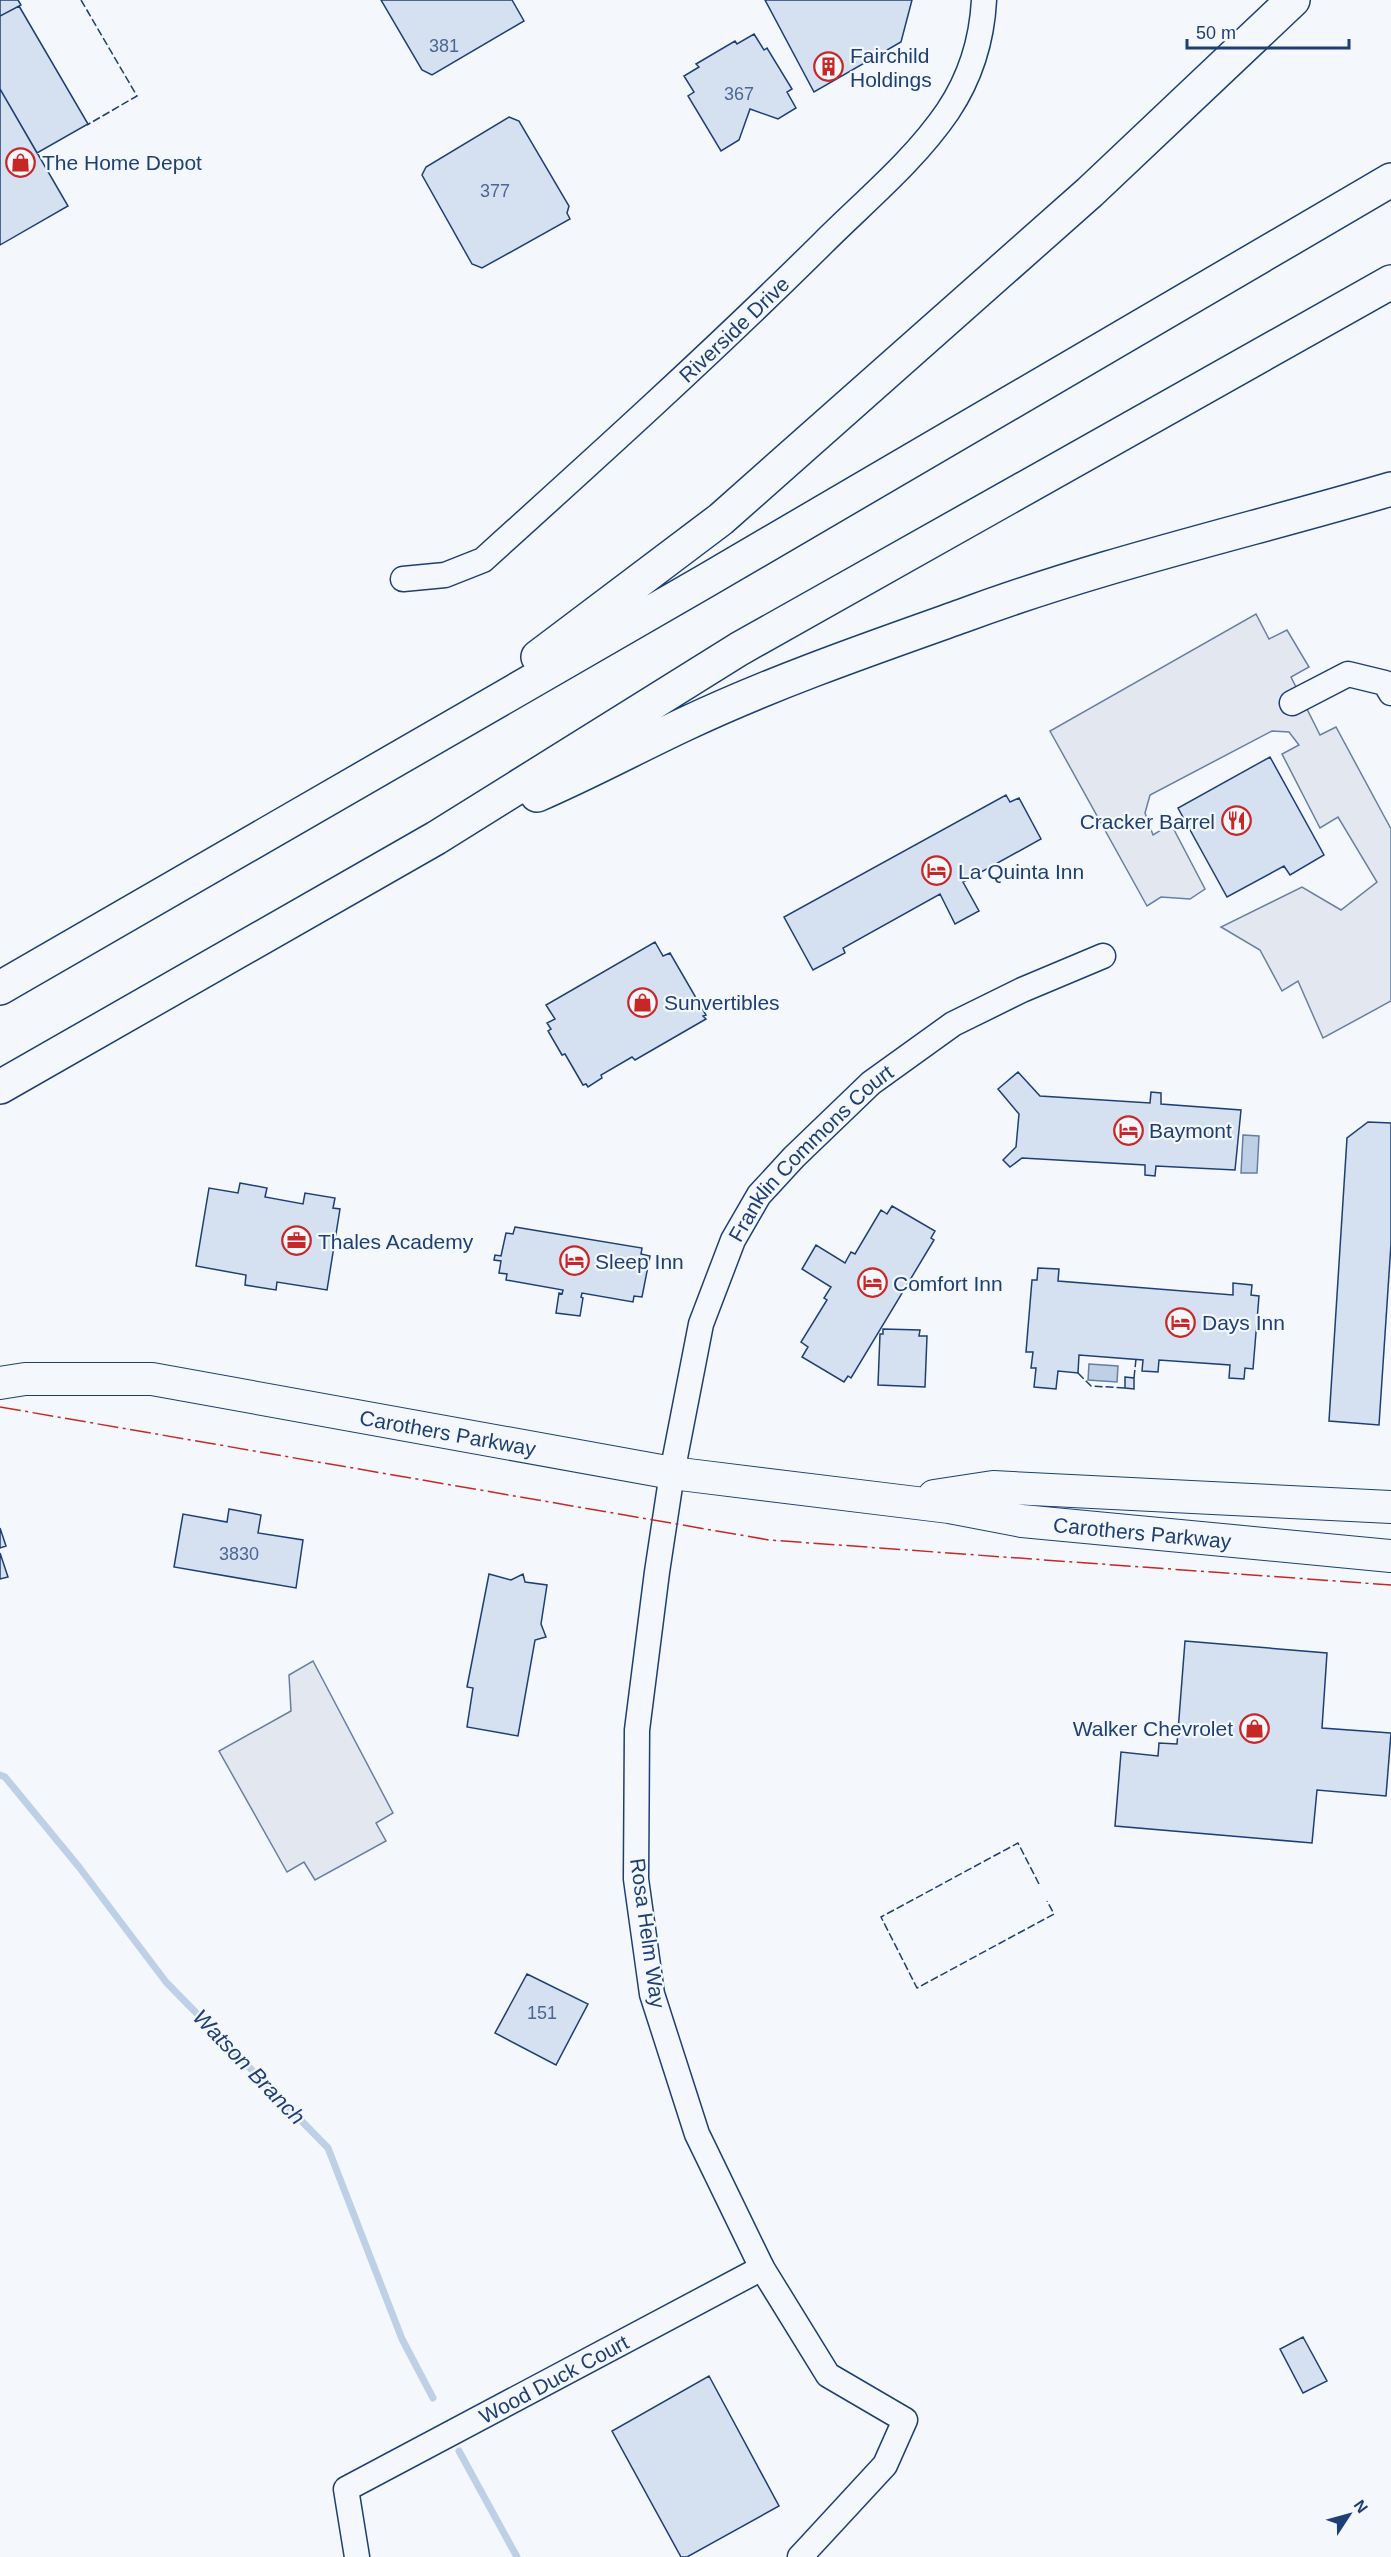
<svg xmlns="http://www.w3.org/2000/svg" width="1391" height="2557" font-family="Helvetica,sans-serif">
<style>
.parking{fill:#e3e8f0;stroke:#687fa3;stroke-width:1.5}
.water{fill:#bed0e5;stroke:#687fa3;stroke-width:1.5}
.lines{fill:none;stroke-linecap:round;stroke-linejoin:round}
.stream{stroke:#bed0e5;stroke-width:7}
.building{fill:#d5e0f0;stroke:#1d3f73;stroke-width:1.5}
.minor-casing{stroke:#1d3f73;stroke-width:27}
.major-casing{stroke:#1d3f73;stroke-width:34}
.highway-casing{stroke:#1d3f73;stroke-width:36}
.minor{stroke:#f4f7fb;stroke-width:24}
.major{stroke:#f4f7fb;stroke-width:32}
.highway{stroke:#f4f7fb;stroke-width:33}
.fence{stroke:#1d3f73;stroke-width:1.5;stroke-dasharray:8 3;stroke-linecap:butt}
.power{stroke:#c62828;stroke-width:1.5;stroke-dasharray:21 4.5 3 4.5;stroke-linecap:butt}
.labels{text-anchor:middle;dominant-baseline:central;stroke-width:4.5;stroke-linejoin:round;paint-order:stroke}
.number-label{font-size:18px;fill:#4b6792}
.poi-label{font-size:21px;fill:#1d3f73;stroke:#f4f7fb;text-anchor:start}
.street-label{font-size:21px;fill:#1d3f73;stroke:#f4f7fb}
.water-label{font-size:22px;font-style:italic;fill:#1d3f73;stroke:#f4f7fb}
</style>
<rect width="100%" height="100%" fill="#f4f7fb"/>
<path class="parking" d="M1256 614 1269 639 1287 630 1309 667 1291 677 1320 735 1336 727 1391 829V1001L1323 1038 1298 981 1282 991 1260 950 1221 927 1302 887 1341 910 1377 882 1338 817 1320 828 1282 754 1299 745 1289 732 1272 731 1150 795 1145 813 1153 835 1171 824 1205 889 1190 899 1161 897 1147 906 1050 731Z
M313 1661 393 1813 376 1823 386 1841 315 1880 304 1862 287 1872 219 1751 291 1711 289 1675Z"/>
<path class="water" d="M1243 1135 1259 1136 1257 1173H1241Z
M1089 1364 1118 1366 1117 1382 1088 1380Z"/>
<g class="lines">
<path class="stream" d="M0 1775 5 1777 79 1867 166 1982 328 2148 402 2339 433 2398
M459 2451 517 2557"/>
</g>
<path class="building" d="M0 0H18L21 5 0 16Z
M381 0H512L524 21 432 75 422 70Z
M765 0H912L901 42 814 92Z
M19 6 88 124 37 153 0 89V16Z
M754 34 764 50 767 48 792 89 787 92 796 108 778 119 750 109 739 140 721 151 688 96 694 92 684 76 699 67 696 64 735 41 737 44Z
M0 89 68 206 0 245Z
M509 117 519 121 569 206 567 213 570 219 482 268 472 264 422 175 426 167Z
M1270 757 1324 855 1290 875 1284 866 1227 897 1178 808Z
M1006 795 1010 802 1019 798 1041 839 963 882 979 911 955 924 940 894 843 948 845 953 813 970 784 917Z
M655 942 663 956 670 953 706 1015 703 1016 706 1019 635 1060 632 1057 601 1075 602 1078 588 1087 586 1084 583 1085 565 1054 562 1055 548 1031 551 1029 547 1023 555 1019 546 1005Z
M1018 1072 1040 1096 1150 1103 1151 1092 1161 1093V1104L1241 1110 1235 1170 1156 1166 1155 1176 1145 1175V1165L1022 1158 1010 1167 1003 1160 1016 1147 1019 1114 998 1089Z
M1368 1122 1391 1123V1244L1379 1425 1329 1421 1347 1138Z
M240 1183 267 1188 265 1197 303 1204 305 1193 335 1198 333 1208 340 1209 327 1290 277 1282 276 1290 245 1285 246 1275 196 1266 209 1188 238 1193Z
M892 1206 935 1231 931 1238 934 1240 851 1378 848 1376 844 1382 802 1357 808 1347 801 1342 827 1300 824 1298 831 1287 802 1269 816 1245 845 1263 851 1252 855 1254 881 1210 887 1214Z
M515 1227 642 1248 641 1254 650 1256 642 1297 634 1296 633 1302 582 1293 581 1297 583 1298 580 1316 556 1313 559 1293 562 1294 563 1290 506 1280 507 1274 499 1273 501 1261 494 1260 495 1255 501 1256 506 1233 513 1234Z
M1038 1268 1059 1269 1058 1281 1233 1295V1283L1252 1285 1251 1295 1259 1296 1253 1369 1245 1368 1244 1379 1229 1378 1230 1365 1159 1360 1158 1372 1142 1371 1143 1360 1079 1355 1078 1373 1058 1371 1056 1389 1034 1387 1036 1368H1031L1033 1352H1026L1032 1280H1037Z
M883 1329 920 1330 919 1336H927L925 1387 878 1385 880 1334H883Z
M1125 1377 1134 1378V1389L1125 1388Z
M229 1509 261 1515 258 1533 303 1540 296 1588 174 1567 183 1514 227 1522Z
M0 1528 6 1546 0 1548Z
M0 1553 8 1577 0 1579Z
M489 1574 511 1580 523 1574 525 1582 547 1585 541 1624 546 1637 535 1640 518 1736 467 1727 473 1688 467 1687Z
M1185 1641 1327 1653 1322 1728 1391 1733 1386 1796 1317 1790 1312 1843 1115 1826 1121 1752 1158 1756 1159 1743 1177 1744Z
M527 1974 588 2004 556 2065 495 2033Z
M1303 2337 1327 2381 1303 2393 1280 2349Z
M709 2376 779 2506 687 2557H681L612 2431Z"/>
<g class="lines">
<defs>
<g id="minor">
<path id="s1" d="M403 579 445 575 483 560C598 456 713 352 823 243 865 201 914 161 948 111 970 78 982 39 984 0"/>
<path d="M1292 703 1348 674 1385 683 1391 693"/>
<path id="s2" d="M357 2557 346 2489 762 2268"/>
<path id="s3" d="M800 2557 885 2465 905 2420 828 2375 762 2268 697 2134 652 1994 636 1879 637 1730 657 1572 672 1473 701 1324 733 1240 759 1195 794 1157 871 1083 953 1024 1022 990 1103 956"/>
</g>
<g id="major">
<path id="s4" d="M0 1383 25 1379H152L672 1473 949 1507 1022 1521 1391 1556"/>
<path d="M934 1496 993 1487 1391 1507"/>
</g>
<path id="highway" d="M538 657 721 519 1090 192 1293 0
M537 795C588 773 636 747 685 724 774 682 869 649 962 616 1102 564 1248 531 1391 489
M0 988 707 580 1391 180
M0 1087 436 838 739 649 1391 282"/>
</defs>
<use href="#minor" class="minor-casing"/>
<use href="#major" class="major-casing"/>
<use href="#highway" class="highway-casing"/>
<use href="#minor" class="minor"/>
<use href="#major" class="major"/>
<use href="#highway" class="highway"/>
<path class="fence" d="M81 0 137 96 87 125
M1078 1373 1091 1386 1125 1388
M1134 1378 1136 1359
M1039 1884 1018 1843 881 1917 917 1988 1054 1914 1047 1901"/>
<path class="power" d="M0 1407 769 1540 1391 1585"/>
</g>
<defs>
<symbol id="building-ring" viewBox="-11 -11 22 22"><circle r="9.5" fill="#f4f7fb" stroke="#c62828" stroke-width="1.5"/><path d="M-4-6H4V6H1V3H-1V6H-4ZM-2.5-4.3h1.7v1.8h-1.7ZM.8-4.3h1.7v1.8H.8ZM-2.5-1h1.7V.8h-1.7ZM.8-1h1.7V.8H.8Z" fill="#c62828"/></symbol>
<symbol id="shop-ring" viewBox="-11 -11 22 22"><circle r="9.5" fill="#f4f7fb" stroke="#c62828" stroke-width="1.5"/><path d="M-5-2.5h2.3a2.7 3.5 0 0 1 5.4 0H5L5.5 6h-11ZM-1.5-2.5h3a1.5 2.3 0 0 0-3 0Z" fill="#c62828"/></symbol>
<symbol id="restaurant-ring" viewBox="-11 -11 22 22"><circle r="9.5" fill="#f4f7fb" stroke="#c62828" stroke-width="1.5"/><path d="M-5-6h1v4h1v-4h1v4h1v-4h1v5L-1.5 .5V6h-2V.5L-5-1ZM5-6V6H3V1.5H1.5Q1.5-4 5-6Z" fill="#c62828"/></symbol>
<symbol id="hotel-ring" viewBox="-11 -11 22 22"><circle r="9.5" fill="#f4f7fb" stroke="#c62828" stroke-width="1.5"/><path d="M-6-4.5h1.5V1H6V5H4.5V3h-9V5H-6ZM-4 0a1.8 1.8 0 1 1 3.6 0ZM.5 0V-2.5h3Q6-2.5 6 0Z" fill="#c62828"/></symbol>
<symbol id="office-ring" viewBox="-11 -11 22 22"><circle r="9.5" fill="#f4f7fb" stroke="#c62828" stroke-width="1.5"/><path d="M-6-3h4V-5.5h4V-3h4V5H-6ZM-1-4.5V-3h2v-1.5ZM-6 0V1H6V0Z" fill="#c62828"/></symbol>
</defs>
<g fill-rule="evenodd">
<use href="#building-ring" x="812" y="50" width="33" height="33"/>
<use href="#shop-ring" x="4" y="146" width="33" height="33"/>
<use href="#restaurant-ring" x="1220" y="804" width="33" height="33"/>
<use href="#hotel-ring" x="920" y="854" width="33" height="33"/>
<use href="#shop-ring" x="626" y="986" width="33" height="33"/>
<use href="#hotel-ring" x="1112" y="1114" width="33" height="33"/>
<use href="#office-ring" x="280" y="1224" width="33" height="33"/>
<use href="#hotel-ring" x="558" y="1244" width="33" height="33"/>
<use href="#hotel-ring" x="856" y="1266" width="33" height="33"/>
<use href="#hotel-ring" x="1164" y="1306" width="33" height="33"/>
<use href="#shop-ring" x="1238" y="1712" width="33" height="33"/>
</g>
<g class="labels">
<g class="number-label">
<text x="444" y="46">381</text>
<text x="739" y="94">367</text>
<text x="495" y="191">377</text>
<text x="239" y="1554">3830</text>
<text x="542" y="2013">151</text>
</g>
<g class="poi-label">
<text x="850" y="55">Fairchild<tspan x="850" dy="24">Holdings</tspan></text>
<text x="42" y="162">The Home Depot</text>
<text x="1215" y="821" text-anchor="end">Cracker Barrel</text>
<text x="958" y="871">La Quinta Inn</text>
<text x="664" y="1002">Sunvertibles</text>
<text x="1149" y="1130">Baymont</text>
<text x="318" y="1241">Thales Academy</text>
<text x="595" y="1261">Sleep Inn</text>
<text x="893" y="1283">Comfort Inn</text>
<text x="1202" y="1322">Days Inn</text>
<text x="1233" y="1728" text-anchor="end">Walker Chevrolet</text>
</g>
<g class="street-label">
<text stroke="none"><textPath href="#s1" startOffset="424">Riverside Drive</textPath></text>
<text stroke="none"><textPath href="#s3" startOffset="1569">Franklin Commons Court</textPath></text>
<text stroke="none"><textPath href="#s4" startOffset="453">Carothers Parkway</textPath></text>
<text stroke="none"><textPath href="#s4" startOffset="1155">Carothers Parkway</textPath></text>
<text transform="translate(648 1933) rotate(82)">Rosa Helm Way</text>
<text stroke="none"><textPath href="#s2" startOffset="304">Wood Duck Court</textPath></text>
</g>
<g class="water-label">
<text transform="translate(249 2067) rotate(46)">Watson Branch</text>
</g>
</g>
<g transform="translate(1349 2515) rotate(54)" stroke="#f4f7fb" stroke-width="4.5" paint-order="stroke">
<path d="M0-4.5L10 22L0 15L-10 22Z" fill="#1d3f73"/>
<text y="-9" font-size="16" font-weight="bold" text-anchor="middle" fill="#1d3f73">N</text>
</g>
<path d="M1187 39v9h162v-9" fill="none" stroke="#1d3f73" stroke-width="3"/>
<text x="1196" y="39" font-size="18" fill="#1d3f73" stroke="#f4f7fb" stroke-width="4.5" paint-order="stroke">50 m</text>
</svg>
